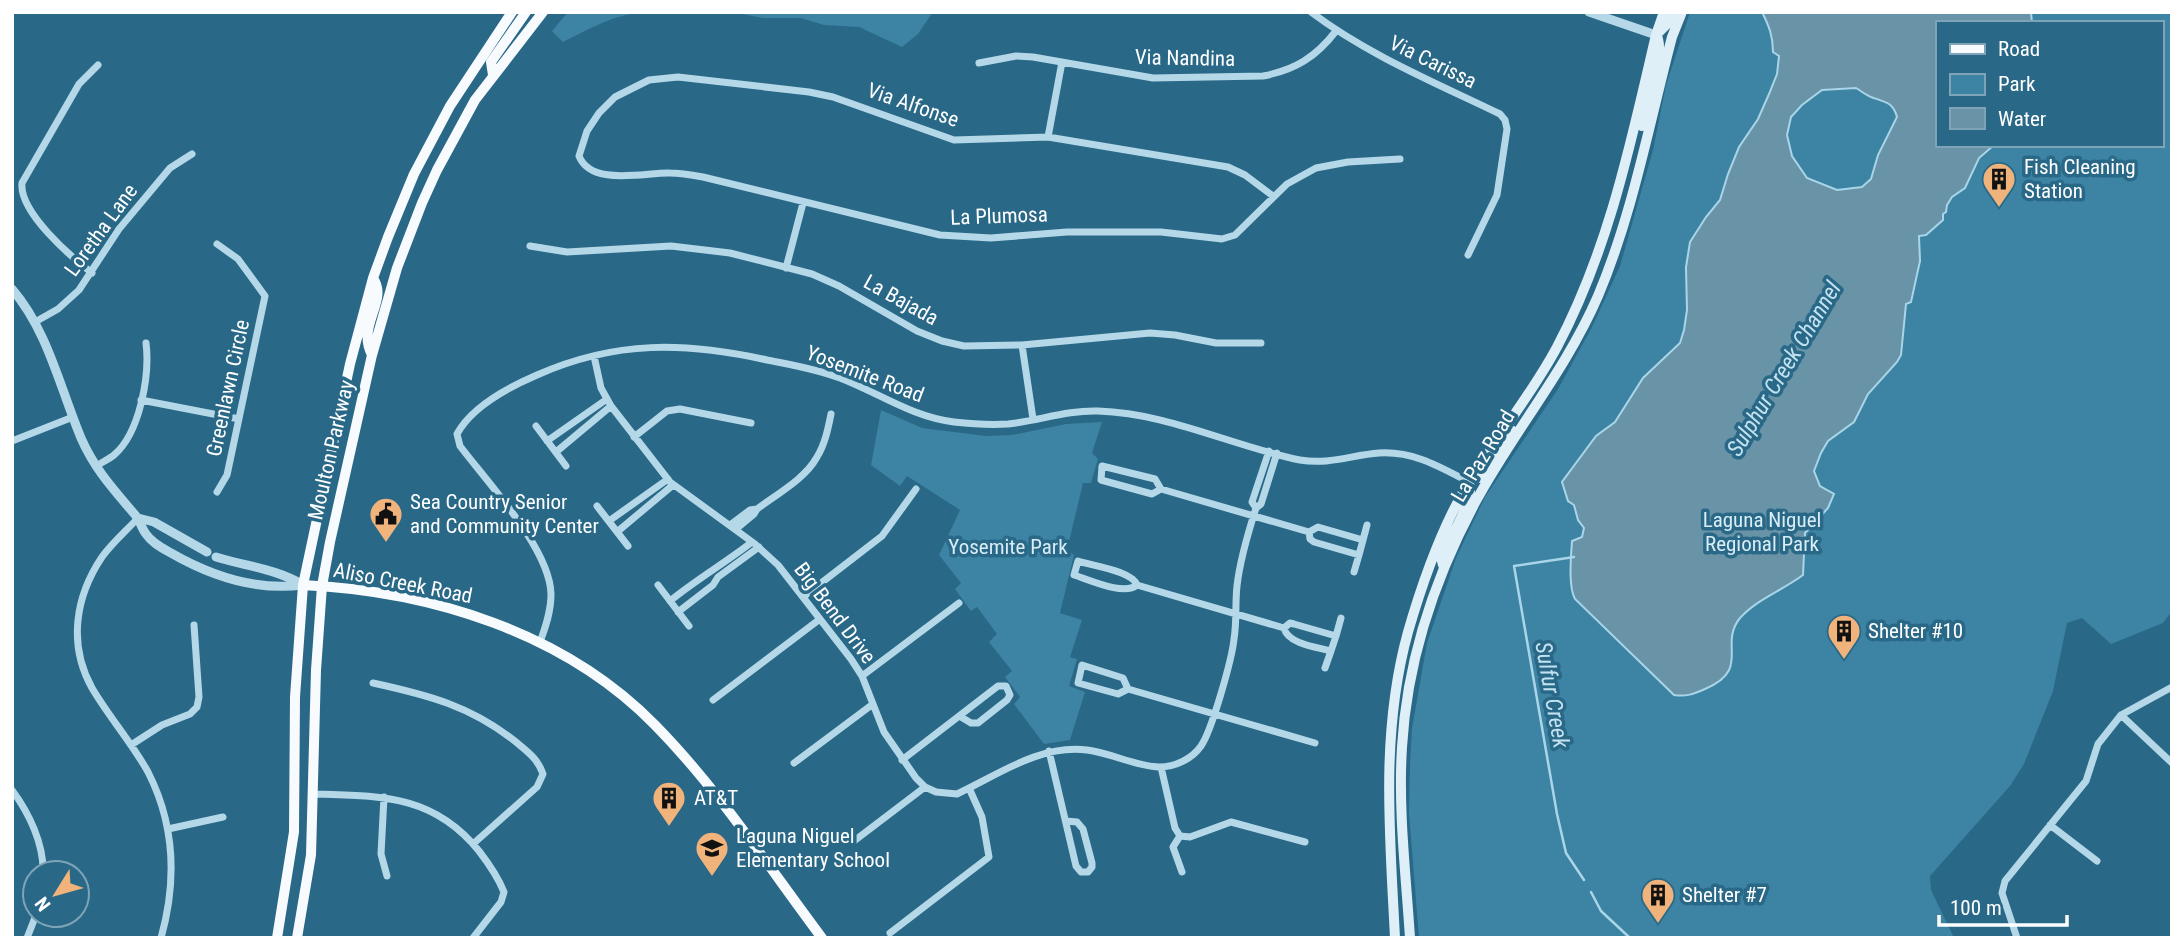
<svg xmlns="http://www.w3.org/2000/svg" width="2184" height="950" font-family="'Roboto Condensed',sans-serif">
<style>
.green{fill:#3d83a3;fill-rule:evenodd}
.water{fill:#6993a7;stroke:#a9d5e8;stroke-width:2;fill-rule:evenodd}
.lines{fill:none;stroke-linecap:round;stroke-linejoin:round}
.stream{stroke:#a9d5e8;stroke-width:2.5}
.minor{stroke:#b5d8e8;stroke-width:7}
.tertiary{stroke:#b5d8e8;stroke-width:9}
.secondary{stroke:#deeff7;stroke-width:10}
.primary{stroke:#f7fbfe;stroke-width:10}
.labels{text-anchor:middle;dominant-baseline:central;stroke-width:7;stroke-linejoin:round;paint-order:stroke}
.street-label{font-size:21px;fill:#fff;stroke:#296887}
.poi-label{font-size:21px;fill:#fff;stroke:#296887;text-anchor:start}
.park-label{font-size:21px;fill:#d8edf6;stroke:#296887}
.water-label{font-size:23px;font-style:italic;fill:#c3e2f0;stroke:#296887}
</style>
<rect width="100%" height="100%" fill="#296887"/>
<path class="green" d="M568 12H676C661 15 646 12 631 14 607 18 586 31 563 42L552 31Z
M731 12H933L918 34 902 47 859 27 824 25 801 18H763Z
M1690 12H2172V611L2163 623 2111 644 2082 618 2067 623 2053 691 2024 764 2010 786 1930 876 1931 890 1954 938H1419L1409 813 1410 764 1412 728 1427 643 1456 558 1485 497 1558 389 1592 327 1620 266 1653 150 1666 85ZM1937 23H2161V145H1937Z
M881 410 922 428 986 436 1012 435 1066 424 1102 422 1092 453 1098 459 1091 483H1083L1067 550 1074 555 1060 613 1082 620 1070 657 1077 659 1069 686 1085 692 1070 740 1044 744 1014 704 1020 697 1005 677 1012 671 989 642 997 634 977 607 971 611 955 589 961 583 939 555 960 510 907 476 900 486 871 465Z"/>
<path class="water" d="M1762 12H2031L2032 23H1937V145H1994L1979 158 1965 188 1952 197 1947 205 1946 212 1943 214V220L1926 235 1919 236 1920 261 1911 302 1906 304 1901 355 1897 362 1868 394 1854 422 1828 441 1821 453 1814 471 1820 486 1834 494 1828 508 1805 533 1803 575C1783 590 1757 599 1740 618 1718 645 1752 669 1705 689 1694 694 1686 697 1674 695L1575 599C1568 586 1571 557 1572 541L1582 537 1584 528 1578 520 1574 505 1568 501 1562 482 1596 436 1615 422 1643 378 1680 343 1684 330 1687 310 1686 267 1690 242 1706 217 1720 200 1728 174 1739 147 1758 119 1769 94 1777 74 1779 56 1773 52C1773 36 1769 26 1762 12ZM1856 88C1861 91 1866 95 1871 97 1885 102 1893 102 1897 117L1878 155 1871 179 1862 187 1837 190 1807 178 1792 156 1787 135 1791 117 1802 105 1822 90Z"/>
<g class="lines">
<path class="stream" d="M1574 557 1514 566 1557 814 1566 853 1584 880
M1591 892 1601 911 1630 938"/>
<path class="minor" d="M1311 12C1368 55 1436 83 1500 114L1505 120 1507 129 1497 195 1468 255
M979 63 1016 56 1033 57 1153 78 1263 76C1295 70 1316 57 1336 31
M1048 137 1062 62
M1273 196 1245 175 1228 167 1048 137 954 140 833 97 809 92 678 77 649 80 615 97 599 113 587 131 579 156C591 187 646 172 670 173 681 173 692 175 703 177L940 235 991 238 1067 232H1161L1222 239 1235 235 1287 184 1316 168 1348 162 1400 159
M217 244 238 259 265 296 227 475 217 492
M530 246 567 252 671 246 730 253 812 274 839 286 917 331 942 341 964 346 1022 345 1150 333 1175 335 1216 343H1261
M786 268 803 203
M92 273C70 256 19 212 22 183L79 84 98 65
M35 322 58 309 79 290 119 229 170 168 192 154
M1022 345 1033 419
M594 356 601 388 611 406 670 482 755 544 778 565 851 659 862 676 884 732 916 778 925 787 936 792 957 794C998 775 1040 744 1087 750 1111 753 1135 766 1159 767 1175 767 1192 759 1201 746 1212 730 1232 659 1234 639 1237 621 1235 603 1237 586 1240 559 1248 533 1256 508L1261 504 1277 453
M141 400 239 419
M536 426 566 466
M634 437 667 411 680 409 751 423
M12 441 73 417
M547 441 607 399
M556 452 611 406
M96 466C101 463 109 459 114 455 140 433 150 375 146 343
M1161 489 1155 479 1102 466 1101 480 1152 494 1161 489 1309 532 1318 527 1363 540 1359 555 1314 542 1310 539 1309 532
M597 506 628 546
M1256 508 1252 502 1269 451
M138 518C126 531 112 543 102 557 75 597 68 645 92 688 109 717 132 743 148 772 175 825 177 881 161 938
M609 521 668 479
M730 525 750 510 757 509
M736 529 754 514 757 509C777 494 805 479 817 457 825 444 828 429 831 414
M617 532 673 485
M1363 540 1367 525
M1354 572 1359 555
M658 585 689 626
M1137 585C1132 571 1093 566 1078 561L1074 575C1090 580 1124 596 1137 585L1284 628 1290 623 1294 624 1336 636 1331 651C1316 647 1288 644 1284 628
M803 597 882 536 916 489
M670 601C697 579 725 563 752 542
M678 612 713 585 718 577 759 547
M1336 636 1341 618
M540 642C546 626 551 611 551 594 550 549 488 483 460 446L457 434C472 406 509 387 537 375 616 340 685 342 767 360 792 365 816 369 840 378 879 393 912 417 954 422 972 424 990 425 1008 424 1038 421 1067 410 1098 411 1168 413 1232 446 1300 460 1328 465 1352 455 1379 453 1414 451 1440 467 1469 482
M1325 668 1331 651
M862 676 959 603
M373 683C428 695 471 706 516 742 528 752 538 759 543 774L537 787 473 844
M1128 689 1123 678 1082 665 1078 683 1118 694 1128 689 1315 743
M713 700 820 619
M2121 715 2172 763
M131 745 162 725 190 714 197 707 199 697 194 625
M1049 751 1076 866 1081 872H1088L1092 867V863L1083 829 1077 822 1066 821
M902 760 998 686H1006L1010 695 1007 700 978 723H971L961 717
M794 763 873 704
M1161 767 1175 828 1180 836 1173 847 1182 872
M12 790C29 813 44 844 43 873
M313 794C380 796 433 794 479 851 489 864 498 877 504 892L501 902 473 938
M384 797 381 854 387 876
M2050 825 2097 861
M168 829 223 817
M1180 836 1190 837 1231 822 1305 842
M854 841 925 787
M890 933 989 857 982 817 969 788
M27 938 36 915
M2017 938 2002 893 2005 881 2086 781 2098 744 2121 715 2172 687"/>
<path class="tertiary" d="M1589 12 1656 35
M12 289C48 331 60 388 81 438 95 470 114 490 136 516 140 521 142 529 146 534 152 543 162 548 171 553 211 576 257 591 303 585
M138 518 154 522 207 552
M216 557C245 566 277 569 303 585"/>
<path class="secondary" d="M1642 126C1646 107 1667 48 1656 35L1667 24 1674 12
M1479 478 1513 431
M1443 565 1441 557C1449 540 1472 504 1470 486
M1395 938C1390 835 1380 733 1408 632 1423 580 1442 526 1470 480 1498 435 1532 394 1557 347 1609 249 1631 142 1656 35L1664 12
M1410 938C1406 875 1398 810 1402 747 1407 660 1435 577 1476 501 1514 431 1566 370 1598 296 1633 213 1649 124 1672 37L1682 12"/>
<path class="primary" d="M493 75 491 62 526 12
M372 355C356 325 389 301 373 278
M303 585C430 591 564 632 655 725 718 789 768 866 822 938
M277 938 294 832 295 697 303 585 350 364 373 278 388 237 414 174 450 106 512 12
M297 938 311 855 316 670 322 586 330 542 372 355 397 268 422 203 437 170 475 100 543 12"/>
</g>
<defs>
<symbol id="building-pin" viewBox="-11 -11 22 30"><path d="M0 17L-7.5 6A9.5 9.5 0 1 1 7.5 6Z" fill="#efb37b" stroke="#296887"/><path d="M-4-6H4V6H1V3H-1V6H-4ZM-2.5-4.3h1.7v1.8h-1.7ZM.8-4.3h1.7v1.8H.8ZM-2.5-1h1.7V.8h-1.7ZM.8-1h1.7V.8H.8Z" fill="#111"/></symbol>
<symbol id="civic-pin" viewBox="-11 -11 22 30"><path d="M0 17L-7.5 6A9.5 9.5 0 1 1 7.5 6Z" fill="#efb37b" stroke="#296887"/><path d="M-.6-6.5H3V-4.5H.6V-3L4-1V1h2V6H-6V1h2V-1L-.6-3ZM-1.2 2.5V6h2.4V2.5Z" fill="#111"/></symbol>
<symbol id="school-pin" viewBox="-11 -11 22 30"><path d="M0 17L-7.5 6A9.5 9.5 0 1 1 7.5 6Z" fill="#efb37b" stroke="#296887"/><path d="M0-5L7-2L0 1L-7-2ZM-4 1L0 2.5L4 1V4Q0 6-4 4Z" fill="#111"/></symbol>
</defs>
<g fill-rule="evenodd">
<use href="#building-pin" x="1980" y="160" width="38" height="52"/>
<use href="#civic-pin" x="367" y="495" width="38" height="52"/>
<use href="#building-pin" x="1825" y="612" width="38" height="52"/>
<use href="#building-pin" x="650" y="779" width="38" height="52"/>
<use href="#school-pin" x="693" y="829" width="38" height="52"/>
<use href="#building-pin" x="1639" y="876" width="38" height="52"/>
</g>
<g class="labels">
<g class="street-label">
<text transform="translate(1185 58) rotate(1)">Via Nandina</text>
<text transform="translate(1433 62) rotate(26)">Via Carissa</text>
<text transform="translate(913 105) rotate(19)">Via Alfonse</text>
<text transform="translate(999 216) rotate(-2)">La Plumosa</text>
<text transform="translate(101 230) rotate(-54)">Loretha Lane</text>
<text transform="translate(901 300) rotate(29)">La Bajada</text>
<text transform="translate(865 374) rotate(21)">Yosemite Road</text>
<text transform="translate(228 388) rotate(-78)">Greenlawn Circle</text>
<text transform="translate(331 450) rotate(-77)">Moulton Parkway</text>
<text transform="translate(1483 456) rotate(-59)">La Paz Road</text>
<text transform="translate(403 583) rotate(11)">Aliso Creek Road</text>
<text transform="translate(835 613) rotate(53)">Big Bend Drive</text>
</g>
<g class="poi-label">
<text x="2024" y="167">Fish Cleaning<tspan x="2024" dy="24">Station</tspan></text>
<text x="410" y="502">Sea Country Senior<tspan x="410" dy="24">and Community Center</tspan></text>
<text x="1868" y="631">Shelter #10</text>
<text x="694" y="798">AT&amp;T</text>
<text x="736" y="836">Laguna Niguel<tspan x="736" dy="24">Elementary School</tspan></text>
<text x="1682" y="895">Shelter #7</text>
</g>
<g class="park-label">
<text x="1762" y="520">Laguna Niguel<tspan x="1762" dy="24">Regional Park</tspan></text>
<text x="1008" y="547">Yosemite Park</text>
</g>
<g class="water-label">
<text transform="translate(1784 369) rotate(-59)">Sulphur Creek Channel</text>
<text transform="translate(1552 695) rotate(80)">Sulfur Creek</text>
</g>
</g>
<rect width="2184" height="950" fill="none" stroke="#ffffff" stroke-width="28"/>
<rect x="1936" y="21" width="228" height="126" fill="#296887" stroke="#7fa4b7" stroke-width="2"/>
<rect x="1950" y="44" width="35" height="10" fill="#f7fbfe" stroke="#7fa4b7" stroke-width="2"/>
<text x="1998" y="56" font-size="21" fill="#ffffff">Road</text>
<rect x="1950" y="74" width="35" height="21" fill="#3d83a3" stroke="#7fa4b7" stroke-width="2"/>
<text x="1998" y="91" font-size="21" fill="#ffffff">Park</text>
<rect x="1950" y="108" width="35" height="21" fill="#6993a7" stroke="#7fa4b7" stroke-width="2"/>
<text x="1998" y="126" font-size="21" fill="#ffffff">Water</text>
<g transform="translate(56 894) rotate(233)"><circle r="33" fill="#296887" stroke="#7fa4b7" stroke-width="2"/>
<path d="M0-5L12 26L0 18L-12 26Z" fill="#efb37b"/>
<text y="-10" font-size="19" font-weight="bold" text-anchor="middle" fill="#ffffff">N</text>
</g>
<path d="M1939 915v10h128v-10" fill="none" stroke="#ffffff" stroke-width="3.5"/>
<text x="1950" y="915" font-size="21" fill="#ffffff" stroke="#296887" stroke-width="5" paint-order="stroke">100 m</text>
</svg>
